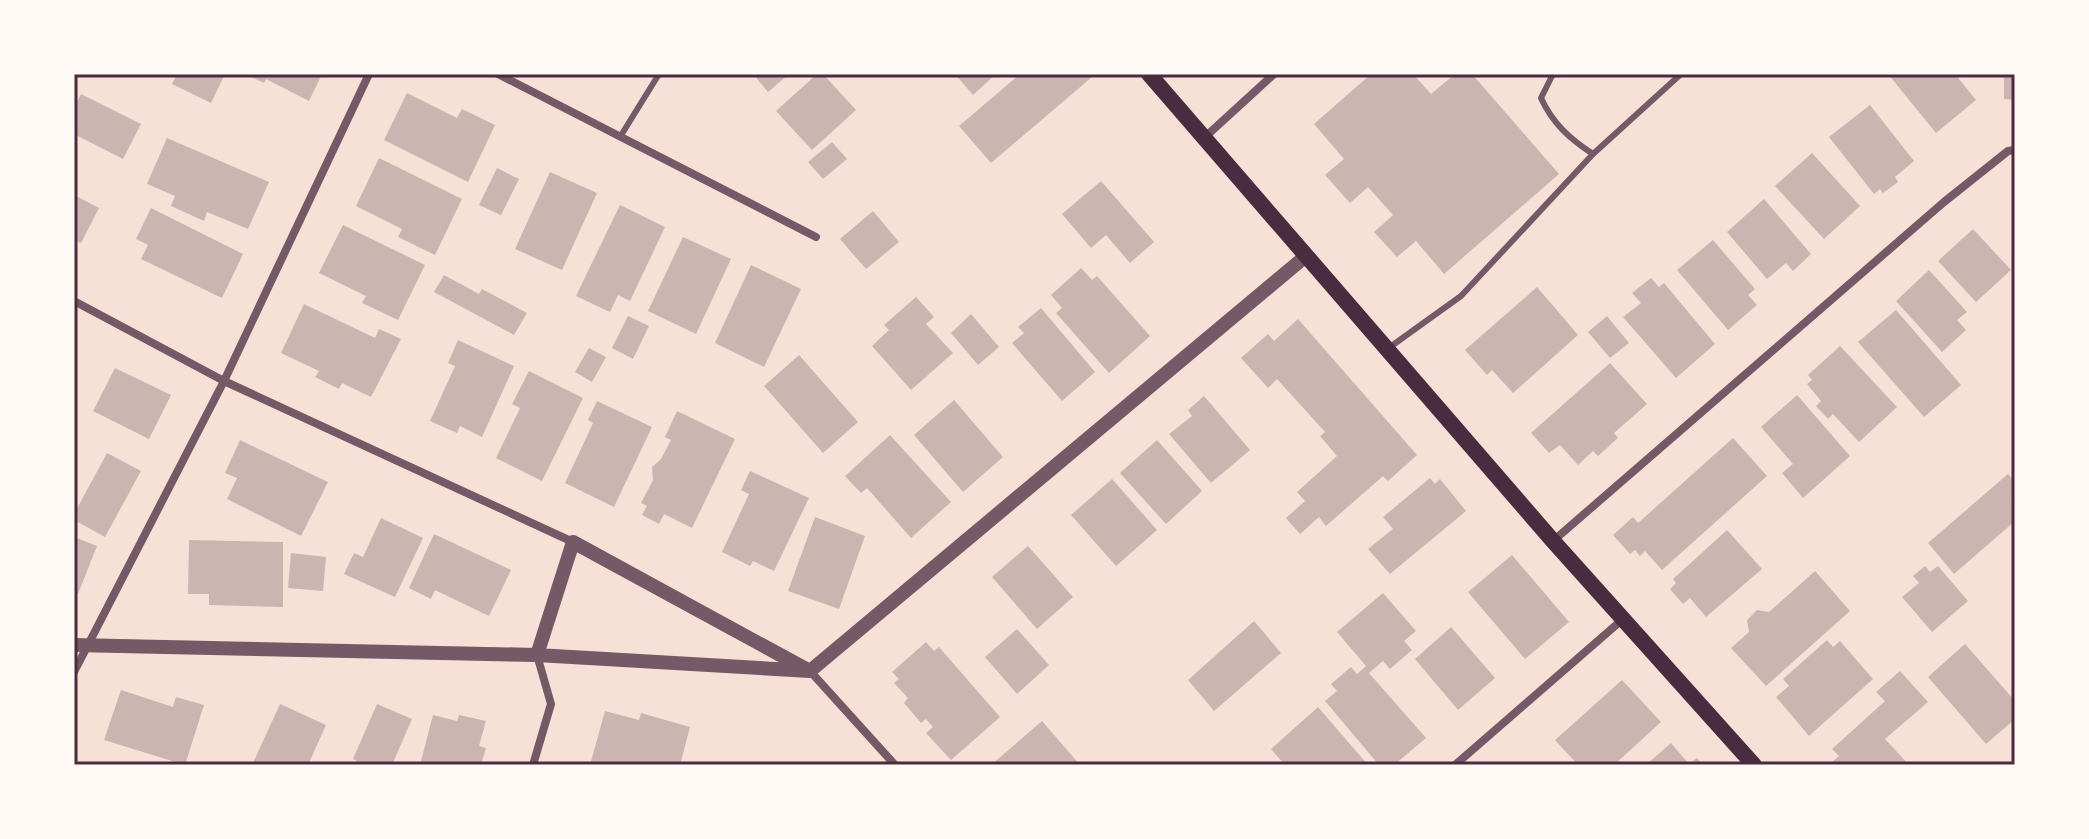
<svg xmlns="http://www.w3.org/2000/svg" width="2089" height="839" font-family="Barlow,sans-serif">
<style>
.building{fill:#ccb4b1}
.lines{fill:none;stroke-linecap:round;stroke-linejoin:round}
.service{stroke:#755966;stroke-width:6}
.minor{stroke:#755966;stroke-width:8}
.tertiary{stroke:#755966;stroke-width:14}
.secondary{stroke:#4a2c40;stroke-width:16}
.neatline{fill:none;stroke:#4a2c40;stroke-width:3}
</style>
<rect width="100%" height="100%" fill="#f7e1d7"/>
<path class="building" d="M177 74H225L211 103 172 84Z
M245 74H322L309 101 266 79 264 83Z
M753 74H789L768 92Z
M817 74H823L856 110 812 150 776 111Z
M955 74H996L973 95Z
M1020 74H1090L1092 77 991 163 959 126Z
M1371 74H1413L1431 94 1455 74H1472L1559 174 1444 274 1416 241 1397 257 1374 232 1393 215 1368 187 1350 203 1325 175 1344 159 1314 124Z
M1888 74H1955L1976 100 1936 133Z
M2004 74H2015V100L2004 99Z
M407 93 457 118 462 109 495 125 468 182 384 140Z
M81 94 141 124 123 159 74 134V107Z
M1870 105 1914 161 1895 177 1898 182 1883 193 1880 189 1874 194 1829 137Z
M167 138 269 182 248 229 207 212 204 221 171 206 175 196 147 184Z
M832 142 847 159 823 179 808 162Z
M1812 153 1860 206 1824 239 1775 186Z
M379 158 462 199 435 255 398 237 402 229 356 206Z
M497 168 519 179 501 215 479 205Z
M550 172 597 193 562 270 515 249Z
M1101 181 1154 242 1130 263 1106 235 1091 248 1062 214Z
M74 195 99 208 81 243 74 240Z
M1764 199 1811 254 1793 271 1786 263 1767 279 1727 232Z
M620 205 665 227 630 301 618 295 610 312 576 296Z
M151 208 243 254 222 298 141 259 148 245 136 239Z
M873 211 899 242 866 269 840 239Z
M343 225 425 265 398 320 362 303 366 296 319 273Z
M1973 229 2011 270 1976 302 1938 261Z
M683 237 731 259 696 334 648 311Z
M1713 240 1755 289 1748 295 1757 305 1728 330 1677 270Z
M751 265 801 289 764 367 715 343Z
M1081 268 1092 280 1097 276 1150 336 1109 373 1056 313 1062 308 1051 295Z
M1929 270 1967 312 1957 320 1966 330 1942 352 1896 301Z
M444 275 479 294 482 289 527 313 514 335 434 292Z
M1651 278 1659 287 1664 283 1715 344 1676 378 1623 317 1641 303 1632 293Z
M1537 287 1578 335 1513 393 1492 370 1487 375 1465 350Z
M916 297 934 317 926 324 953 353 911 390 872 346 889 330 884 325Z
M304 304 375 338 379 329 401 339 371 397 342 383 339 389 315 377 319 371 281 353Z
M1041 308 1095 372 1062 401 1012 343 1024 333 1018 327Z
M1896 310 1961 385 1924 417 1858 342Z
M971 314 999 347 978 365 951 333Z
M628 316 649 326 633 359 612 348Z
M1607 316 1629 343 1610 358 1588 332Z
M1298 319 1417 455 1388 481 1383 476 1326 526 1319 517 1300 534 1286 518 1305 501 1297 492 1337 456 1320 436 1325 432 1277 379 1268 388 1241 358 1268 334 1274 341Z
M458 340 514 366 482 437 460 426 457 433 430 421 455 366 448 363Z
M1840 346 1897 407 1859 442 1833 414 1828 419 1816 406 1821 401 1807 384 1812 380 1808 375Z
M589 348 606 357 592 382 575 372Z
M799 355 858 422 823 453 764 386Z
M1610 363 1647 404 1614 433 1618 438 1598 456 1593 451 1578 465 1560 445 1549 453 1531 433Z
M115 368 171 395 149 439 93 411Z
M529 371 583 398 542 481 496 458 520 408 512 404Z
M1797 395 1850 456 1803 498 1782 473 1793 464 1761 427Z
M1204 396 1250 450 1211 483 1169 434 1192 416 1188 410Z
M954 400 1003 457 963 492 914 435Z
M597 401 652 427 614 507 565 483 593 423 588 420Z
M677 411 735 439 692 528 664 514 659 524 642 515 647 506 641 503 653 480 652 467 661 459 671 440 665 437Z
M890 435 951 502 911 538 867 488 861 493 845 476Z
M1733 438 1767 476 1662 570 1645 551 1640 556 1635 550 1630 554 1613 535 1633 517 1638 523Z
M240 440 328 482 301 536 227 499 237 478 225 473Z
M1157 440 1202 491 1166 524 1120 473Z
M107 453 141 471 105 537 74 520V514Z
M750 471 809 498 774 571 753 561 750 566 722 552 749 494 741 490Z
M2008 474 2015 482V495L2011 499 2015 503V521L1954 574 1928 543Z
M1430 478 1435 484 1440 479 1466 511 1390 574 1368 549 1393 529 1383 517Z
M1112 479 1157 530 1116 566 1071 515Z
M815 517 865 536 839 609 788 591Z
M381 518 423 538 395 597 344 574 354 553 363 557Z
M1727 530 1762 569 1706 617 1690 598 1683 604 1670 589 1676 583 1673 579Z
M434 534 511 570 489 616 435 590 431 599 409 588Z
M74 537 97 546 78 594 74 593Z
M189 540 283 542V607L209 605V594H188Z
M1028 546 1073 597 1037 629 992 577Z
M291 553 326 557 323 591 288 588Z
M1512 555 1569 622 1525 659 1468 592Z
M1925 566 1930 572 1938 566 1968 601 1932 632 1902 597 1919 583 1913 576Z
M1815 571 1850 611 1766 686 1731 648 1749 632 1747 620 1757 610 1769 612Z
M1383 593 1416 631 1404 641 1412 650 1390 669 1383 661 1369 673 1426 738 1394 765H1379L1325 701 1337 691 1331 684 1351 667 1357 674 1366 666 1337 632Z
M1254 621 1281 653 1214 711 1188 680Z
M1451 627 1495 678 1458 710 1415 659Z
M1017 629 1049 665 1017 694 985 657Z
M1827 640 1833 647 1840 641 1873 679 1809 736 1776 697 1789 686 1783 679Z
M926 642 934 651 939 647 1000 717 951 760 926 733 933 727 926 719 921 723 904 703 908 698 894 683 899 679 892 672Z
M1965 644 2015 701V719L1986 744 1928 677Z
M1900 671 1928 702 1885 739 1909 765H1834L1832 762 1839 756 1832 749 1885 701 1876 692Z
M1622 680 1661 722 1614 765H1578L1555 740Z
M121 690 173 707 176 697 204 705 185 765 104 740Z
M280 704 326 725 308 765H252Z
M377 704 412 719 392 765H363L353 759Z
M1318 707 1368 765H1285L1271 749Z
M605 711 639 720 641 713 690 727 680 765H590Z
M433 715 457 721 459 715 486 721 479 746 486 748 481 765H420Z
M1042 721 1080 765H991Z
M1671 743 1689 764 1697 758 1703 765H1646Z"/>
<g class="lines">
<path class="service" d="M1552 76 1541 98C1553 124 1570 139 1593 154
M620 137 659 74
M1390 347 1461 296 1593 154 1681 74"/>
<path class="minor" d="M498 74 816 237
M1204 138 1274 74
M74 301 224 381 573 542
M1553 541 1944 202 2008 151 2015 150
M810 671 895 765
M74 672 224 381 369 74
M533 765 551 704 537 655
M1455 765 1623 619"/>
<path class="tertiary" d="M74 645 537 655 810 671 1306 256
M537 655 573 542 806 669"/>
<path class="secondary" d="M1149 74 1553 541 1754 765"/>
</g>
<rect width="2089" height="839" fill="none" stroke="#fffaf5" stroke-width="152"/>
<rect x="76" y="76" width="1937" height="687" class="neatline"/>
</svg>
